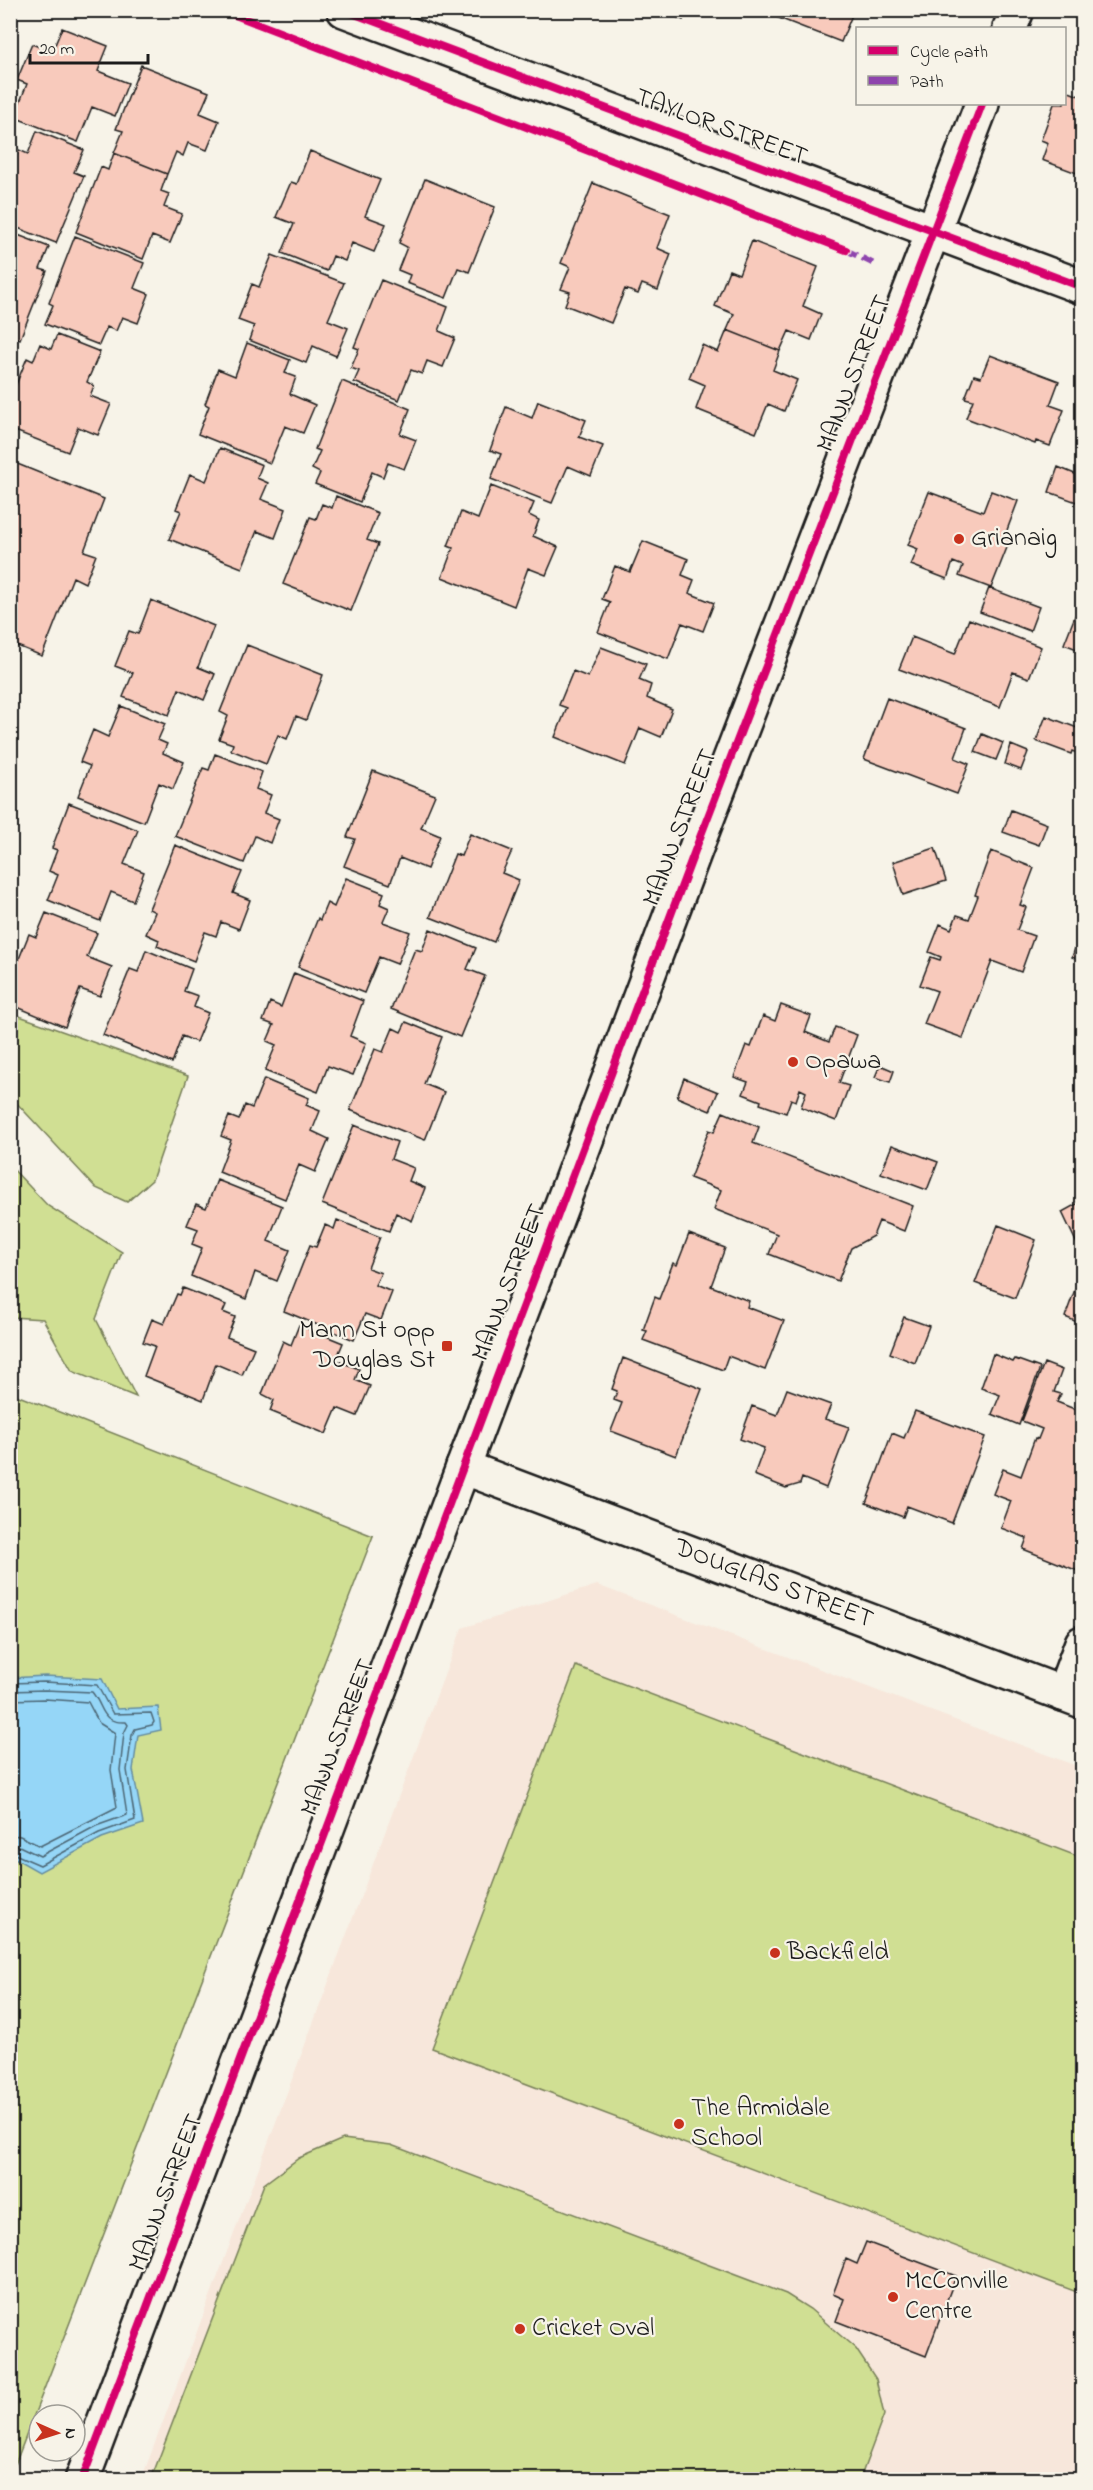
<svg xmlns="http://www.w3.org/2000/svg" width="1093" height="2490" font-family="'Indie Flower',sans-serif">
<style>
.built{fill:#f7e7db}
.green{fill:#d0df93;stroke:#767e58;stroke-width:1.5}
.water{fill:#95d6f7;stroke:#658c9f;stroke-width:1.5}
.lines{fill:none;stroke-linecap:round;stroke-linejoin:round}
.shore{stroke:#4c6674;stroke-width:1.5}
.building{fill:#f8cabc;stroke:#1c1c1c;stroke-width:1.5}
.minor-casing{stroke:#1c1c1c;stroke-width:38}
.minor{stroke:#f7f3e8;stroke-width:33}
.quiet{stroke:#8e44ad;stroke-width:6;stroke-dasharray:12 6;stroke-linecap:butt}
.cycleway-casing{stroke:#f7f3e8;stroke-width:11}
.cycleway{stroke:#d6006c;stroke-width:8}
.poi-dot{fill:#c8321e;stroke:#f7f3e8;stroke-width:2}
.labels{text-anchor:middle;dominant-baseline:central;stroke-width:4.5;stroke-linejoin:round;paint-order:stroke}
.street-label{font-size:26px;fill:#1c1c1c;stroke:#f7f3e8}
.poi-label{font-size:26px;fill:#1c1c1c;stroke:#f7f3e8;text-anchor:start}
</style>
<rect width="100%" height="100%" fill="#f7f3e8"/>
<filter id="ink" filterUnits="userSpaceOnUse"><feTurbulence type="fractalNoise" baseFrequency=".0167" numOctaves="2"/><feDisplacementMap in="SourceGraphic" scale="12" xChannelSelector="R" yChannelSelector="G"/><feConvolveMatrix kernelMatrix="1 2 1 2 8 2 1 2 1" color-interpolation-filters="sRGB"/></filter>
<g filter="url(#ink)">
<path class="built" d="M597 1585 1082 1768V2479L141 2480 462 1628Z"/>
<path class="green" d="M11 1013 188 1076 152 1180 127 1202 96 1188 11 1097Z
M10 1166 48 1206 122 1252 96 1319 136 1397 72 1371 43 1319 11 1317Z
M11 1393 373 1536 11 2475Z
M576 1666 1082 1858V2294L432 2048Z
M343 2139 391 2145 786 2294 810 2309 856 2349 876 2379 884 2415 860 2479H151L264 2184 299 2158Z"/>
<path class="water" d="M45 1676 102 1679 117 1709 158 1707 161 1730 138 1735 133 1770 143 1824 102 1838 39 1872 11 1856 10 1678Z"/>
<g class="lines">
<path class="shore" d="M10 1683 45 1682 97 1685 113 1714 151 1713 154 1722 152 1725 135 1729 132 1735 127 1770 135 1820 99 1833 40 1865 10 1852
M10 1691 45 1690 92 1692C105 1708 100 1723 126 1722L128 1725 124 1733 120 1770 127 1815 96 1826 40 1856 17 1845 10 1844
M10 1700 45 1699 88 1702 99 1723 115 1733 111 1770 117 1807 40 1846 20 1836 10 1835"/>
</g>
<path class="building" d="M659 10H686L683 20Z
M758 10H854L841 42Z
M62 28 108 46 98 71 128 83 115 116 92 107 78 142 14 117 27 84 17 80 32 44 52 52Z
M141 65 209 92 200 113 219 121 207 150 188 143 183 156 176 152 167 174 114 153 123 131 116 129Z
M1064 90 1082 97V175L1042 160 1048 143 1041 140 1054 104H1064Z
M37 131 84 150 74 172 84 176 56 243 10 225V163L13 164 19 150 28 154Z
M310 151 380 180 365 216 386 224 374 252 352 243 345 261 333 256 327 271 282 253 294 224 276 217 291 182 297 184Z
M114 153 167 174 161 191 169 194 164 207 182 214 170 243 152 236 143 259 76 232 101 167 108 170Z
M425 179 495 207 469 272 458 268 446 298 407 283 410 275 398 270 407 247 399 243Z
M593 183 670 214 657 248 671 254 658 290 642 284 638 294 625 289 611 323 565 305 570 292 561 289 570 267 561 263Z
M10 232 49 247 40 269 47 271 20 339 10 335Z
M75 236 144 263 134 288 149 294 138 323 122 317 116 331 107 327 99 345 45 324 53 305 49 303Z
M752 241 818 267 803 306 821 314 811 340 789 331 780 351 727 330 734 314 715 306 729 270 739 274Z
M272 255 344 283 328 320 348 328 336 356 313 346 306 363 249 340 254 326 238 320 252 284 259 287Z
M381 280 448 307 439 331 455 338 443 367 427 361 422 374 411 370 399 400 354 382 359 371 351 368 359 349 354 347Z
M727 330 780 351 773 370 797 380 784 411 768 404 756 433 696 409 705 385 689 378 702 345 718 352Z
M57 335 100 352 87 382 94 386 90 396 111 404 98 435 78 427 68 452 10 429V399L27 358 33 361 40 344 51 349Z
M247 343 290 360 285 373 296 377 290 394 315 405 303 433 285 426 270 463 198 434 209 406 205 404 218 369 235 376Z
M990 355 1059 381 1050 405 1064 410 1050 446 1036 441 1035 444 966 418 973 400 965 398 974 375 981 377Z
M342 381 410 409 400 434 416 440 404 469 388 463 383 477 372 472 360 502 315 484 320 473 312 469 320 451 315 449Z
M538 401 586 420 579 437 603 446 591 476 568 466 552 503 491 479 501 454 490 450 506 407 532 418Z
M220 448 262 465 257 478 268 483 261 499 286 509 275 538 257 531 242 568 169 539 181 511 176 509 190 474 206 481Z
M10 461 104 499 84 551 96 555 85 583 73 577 42 656 10 643Z
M1058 467 1082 477V504L1049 492Z
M491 486 534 503 529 515 539 520 533 536 558 547 546 575 528 568 514 606 442 577 453 548 448 546 461 512 478 519Z
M991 491 1018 501 1004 538 1010 540 991 588 959 576 963 566 953 562 947 579 911 565 918 549 908 545 929 492 983 512Z
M336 496 378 513 367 540 378 544 351 611 283 584 310 517 316 519 322 504 332 508Z
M643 541 688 559 682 575 694 580 689 593 714 603 703 631 682 623 668 659 598 632 610 602 602 599 615 566 630 572Z
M989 588 1039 607 1030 631 980 612Z
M151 600 214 626 198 667 215 674 204 700 179 689 169 715 123 697 133 673 115 666 129 631 138 634Z
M1077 611 1082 613V651L1064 644Z
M969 619 1041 647 1029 678 1013 672 1000 707 899 669 912 637 955 654Z
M247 645 323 675 306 720 296 716 287 739 278 735 266 764 231 750 233 744 219 739 228 716 220 712Z
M601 647 646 664 639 680 651 685 647 698 672 709 661 737 640 728 625 765 555 737 567 708 559 705 573 671 588 677Z
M887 698 966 728 955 758 969 764 957 794 864 759Z
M121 706 165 724 158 740 167 744 163 753 184 762 173 789 159 783 144 822 78 796 90 766 80 762 93 730 108 737Z
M1046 716 1080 729 1079 734 1082 736V755L1072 751 1071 754 1036 741Z
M982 734 1003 743 996 760 975 752Z
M1011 745 1028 752 1021 770 1005 764Z
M215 754 262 772 256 789 271 795 264 813 279 819 270 843 255 836 244 863 175 836 203 768 209 770Z
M373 771 435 795 421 828 440 836 427 869 400 858 390 884 344 866 355 839 347 837Z
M69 803 138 830 124 864 144 872 133 901 111 892 100 921 48 900 58 875 49 871 57 850 52 848Z
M1011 810 1047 824 1039 845 1003 832Z
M470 834 512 851 502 873 519 880 494 942 430 917 455 854 461 856Z
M175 845 242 872 233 893 250 900 239 929 221 922 216 936 205 932 194 961 157 946 159 940 146 934 155 912 149 909Z
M935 848 946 881 903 895 893 862Z
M991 851 1034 868 1020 905 1026 907 1017 930 1034 936 1021 972 992 961 963 1038 924 1024 937 991 920 985 931 957 940 960 941 957 929 952 940 924 951 929 957 915 969 919 978 896 975 895Z
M346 878 384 893 380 904 389 908 383 922 410 932 397 964 379 957 364 993 298 967 318 918 320 920 327 903 334 907Z
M46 913 97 933 87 957 112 967 100 996 80 989 65 1027 10 1004V981L29 934 36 937Z
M430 929 476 948 467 969 485 976 460 1037 391 1009 415 949 422 951Z
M1082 929V961L1072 957Z
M146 950 192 969 184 991 198 996 194 1007 208 1013 196 1042 182 1036 172 1063 103 1035 130 969 138 972Z
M294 973 363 1001 350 1036 366 1043 353 1075 328 1066 318 1092 265 1071 276 1045 267 1041 274 1025 263 1021 270 1002 281 1007Z
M781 1005 811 1016 805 1032 829 1042 835 1027 857 1035 839 1083 849 1086 836 1121 801 1107 806 1092 800 1089 796 1101 791 1099 786 1113 760 1104 761 1101 743 1094 748 1082 734 1077 746 1045 751 1047 763 1016 775 1021Z
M406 1022 442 1037 424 1084 444 1092 425 1140 350 1110 375 1049 383 1052 393 1028 401 1032Z
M880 1065 894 1071 890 1082 875 1077Z
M684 1078 718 1092 710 1111 677 1097Z
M264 1079 309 1098 306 1105 320 1111 312 1131 329 1139 315 1172 299 1165 285 1199 219 1172 231 1140 221 1136 229 1116 239 1120 245 1105 252 1108Z
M723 1112 759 1127 753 1143 913 1206 904 1231 879 1221 873 1236 851 1248 838 1281 769 1254 777 1234 714 1209 721 1190 690 1178 709 1130 714 1132Z
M354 1125 397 1142 391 1159 414 1168 409 1181 425 1188 412 1221 396 1213 389 1231 322 1204Z
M892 1145 938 1162 927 1190 881 1173Z
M217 1180 282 1206 268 1241 290 1250 277 1281 255 1272 246 1299 191 1276 202 1248 192 1244 198 1229 187 1225 196 1204 206 1208Z
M1082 1201V1244L1078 1246 1062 1212Z
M337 1220 380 1237 368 1268 381 1273 375 1285 392 1292 381 1320 365 1314 354 1340 284 1311 310 1245 316 1247 325 1225 334 1229Z
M998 1225 1036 1240 1015 1298 975 1283Z
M689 1234 725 1248 711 1286 749 1301 747 1307 784 1321 765 1370 728 1356 723 1370 643 1340 647 1331 643 1330 655 1297 659 1299 673 1263 677 1265Z
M1082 1270V1324L1065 1317Z
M183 1288 226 1305 223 1312 235 1317 227 1337 254 1348 242 1375 216 1364 203 1400 144 1376 155 1346 143 1342 152 1319 164 1324 177 1294 180 1295Z
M904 1317 929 1326 915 1363 890 1353Z
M299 1325 343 1343 336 1360 359 1369 355 1380 370 1386 357 1416 337 1408 326 1434 270 1411 274 1400 262 1394 283 1341 291 1345Z
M993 1354 1013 1362 1015 1359 1040 1368 1019 1425 992 1414 1000 1395 981 1388Z
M623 1358 702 1389 676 1456 611 1431 622 1403 614 1400 617 1391 612 1389Z
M1044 1363 1062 1370 1054 1392 1061 1394 1057 1402 1082 1412V1559L1078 1571 1023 1549 1027 1538 1001 1528 1011 1501 993 1494 1003 1469 1021 1476 1035 1438 1038 1439 1042 1429 1022 1421Z
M787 1389 831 1405 825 1419 849 1427 826 1488 802 1478 800 1484 786 1488 754 1475 764 1448 740 1439 752 1406 777 1415Z
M915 1411 985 1437 952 1523 907 1506 903 1517 866 1503 892 1433 904 1438Z
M866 2242 956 2276 926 2356 836 2321 844 2299 833 2294 846 2259 857 2264Z"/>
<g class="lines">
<defs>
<g id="minor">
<path d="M344 10 1082 287"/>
<path d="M1010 28 1017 10"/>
<path id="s1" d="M463 1467 1082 1701"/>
<path d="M1063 1694 1082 1643"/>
<path d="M82 2480 699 840 982 104"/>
</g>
</defs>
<use href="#minor" class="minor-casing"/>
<use href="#minor" class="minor"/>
<path class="quiet" d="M846 250 876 265"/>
<defs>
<path id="cycleway" d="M222 10 846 250
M344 10 1082 287
M82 2480 699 840 982 104"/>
</defs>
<use href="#cycleway" class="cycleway-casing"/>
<use href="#cycleway" class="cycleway"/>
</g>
</g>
<g class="poi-dot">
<circle cx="959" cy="539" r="6"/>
<circle cx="793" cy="1062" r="6"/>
<rect x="441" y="1340" width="12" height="12" rx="3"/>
<circle cx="775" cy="1953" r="6"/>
<circle cx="679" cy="2124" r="6"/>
<circle cx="893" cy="2297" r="6"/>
<circle cx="520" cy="2329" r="6"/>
</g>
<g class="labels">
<g class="street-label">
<text transform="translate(721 128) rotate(20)">TAYLOR STREET</text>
<text transform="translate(855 374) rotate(-69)">MANN STREET</text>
<text transform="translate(681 828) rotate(-69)">MANN STREET</text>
<text transform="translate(510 1283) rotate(-69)">MANN STREET</text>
<text stroke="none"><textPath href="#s1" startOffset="332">DOUGLAS STREET</textPath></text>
<text transform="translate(339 1738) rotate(-69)">MANN STREET</text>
<text transform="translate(167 2193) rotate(-69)">MANN STREET</text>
</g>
<g class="poi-label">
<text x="971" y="539">Grianaig</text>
<text x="805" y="1062">Opawa</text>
<text x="435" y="1331" text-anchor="end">Mann St opp<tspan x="435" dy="30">Douglas St</tspan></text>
<text x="787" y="1953">Backfield</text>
<text x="691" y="2109">The Armidale<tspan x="691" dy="30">School</tspan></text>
<text x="905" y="2282">McConville<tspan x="905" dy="30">Centre</tspan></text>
<text x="532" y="2329">Cricket Oval</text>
</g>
</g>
<rect width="1093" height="2490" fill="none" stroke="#f7f3e8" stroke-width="36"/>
<rect x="18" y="18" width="1057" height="2454" fill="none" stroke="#1c1c1c" stroke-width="2" filter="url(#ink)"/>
<rect x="856" y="27" width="210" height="78" fill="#f7f3e8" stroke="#9f9d96" stroke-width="1.5"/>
<rect x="868" y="46" width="30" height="9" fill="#d6006c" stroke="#9f9d96" stroke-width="1.5"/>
<text x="910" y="57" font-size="18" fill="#1c1c1c">Cycle path</text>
<rect x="868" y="76" width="30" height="9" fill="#8e44ad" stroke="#9f9d96" stroke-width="1.5"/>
<text x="910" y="87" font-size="18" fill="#1c1c1c">Path</text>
<g transform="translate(57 2433) rotate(93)"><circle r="28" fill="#f7f3e8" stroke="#9f9d96" stroke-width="1.5"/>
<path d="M0-4.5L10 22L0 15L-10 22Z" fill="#c8321e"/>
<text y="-9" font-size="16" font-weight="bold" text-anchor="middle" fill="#1c1c1c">N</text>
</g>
<path d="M30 54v9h118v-9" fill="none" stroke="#1c1c1c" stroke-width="3"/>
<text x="39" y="54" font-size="18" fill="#1c1c1c" stroke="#f7f3e8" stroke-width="4.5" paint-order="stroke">20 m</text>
</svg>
